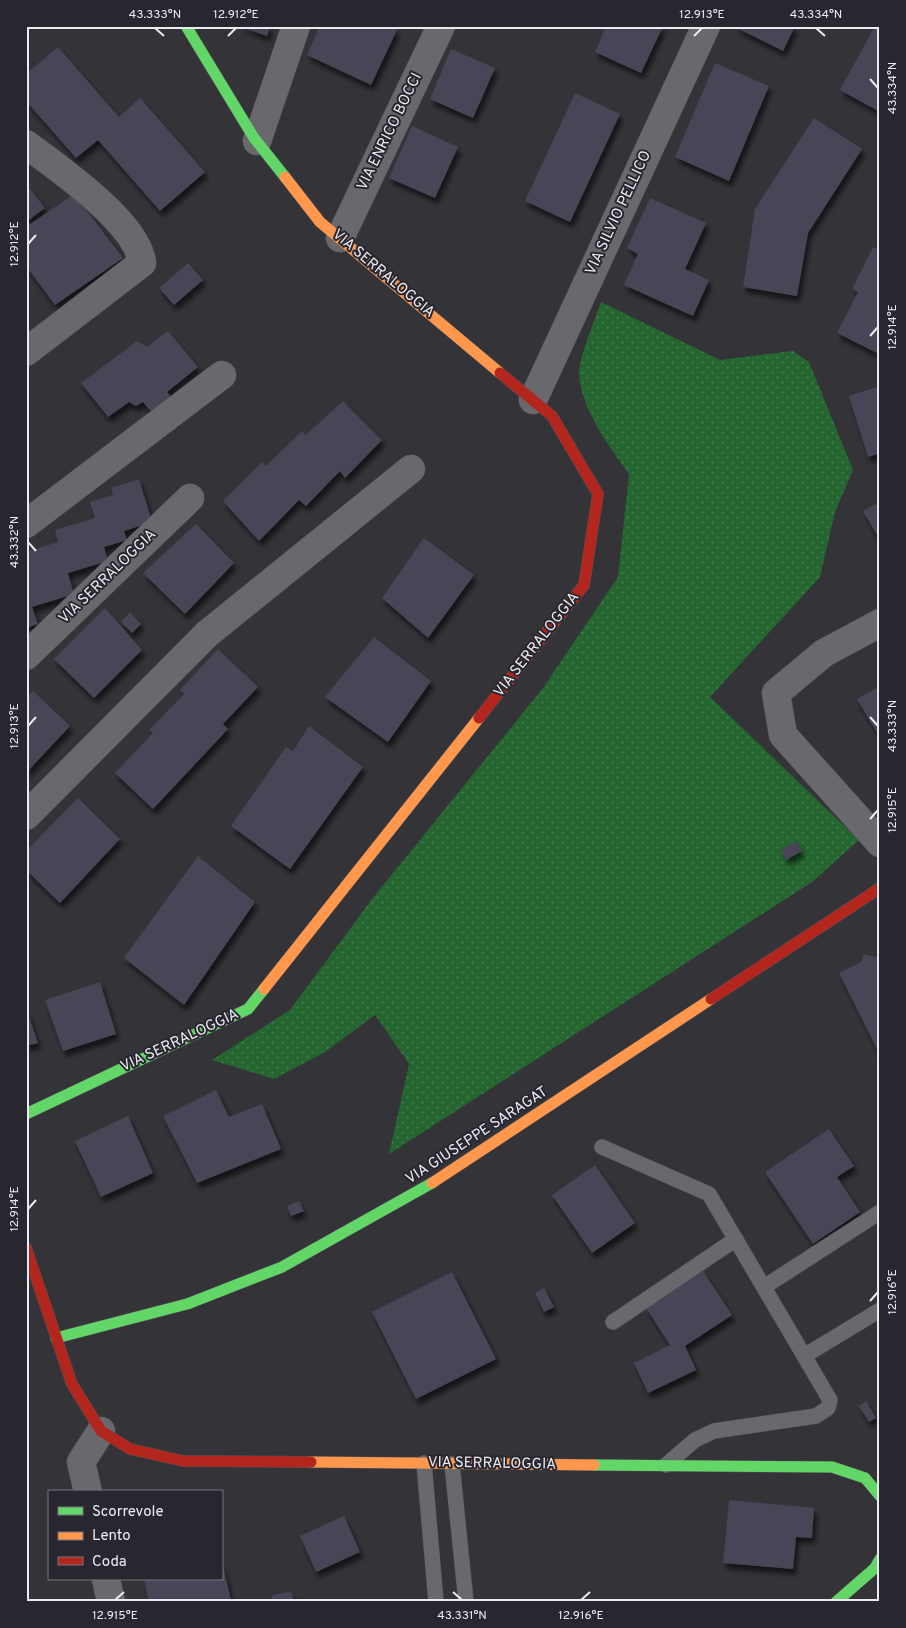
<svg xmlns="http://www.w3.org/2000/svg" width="906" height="1628" font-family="Overpass,sans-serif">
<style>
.grass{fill:url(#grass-dots)}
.building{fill:#484557;filter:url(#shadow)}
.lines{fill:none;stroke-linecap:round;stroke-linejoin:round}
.lane-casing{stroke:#515156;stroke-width:16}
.street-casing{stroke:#515156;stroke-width:29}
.fast-casing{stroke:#515156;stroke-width:12}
.slow-casing{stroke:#515156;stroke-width:12}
.jam-casing{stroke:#515156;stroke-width:12}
.lane{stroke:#69696d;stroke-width:15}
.street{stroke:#69696d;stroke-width:28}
.fast{stroke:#63d668;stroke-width:11}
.slow{stroke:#ff974d;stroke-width:11}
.jam{stroke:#b3261e;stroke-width:11}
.ticks{fill:none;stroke:#ebeaf1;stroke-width:2}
.labels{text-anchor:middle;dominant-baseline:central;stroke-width:4;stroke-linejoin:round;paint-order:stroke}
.street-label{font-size:15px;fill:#ebeaf1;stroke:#282730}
.neatline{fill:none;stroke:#ebeaf1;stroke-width:2}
.ticks-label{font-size:12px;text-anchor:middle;fill:#ebeaf1}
</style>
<defs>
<pattern id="grass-dots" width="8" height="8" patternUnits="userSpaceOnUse" patternTransform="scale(1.25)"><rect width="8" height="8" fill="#256530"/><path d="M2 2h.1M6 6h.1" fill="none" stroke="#457b4e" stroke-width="1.8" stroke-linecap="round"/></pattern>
<filter id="shadow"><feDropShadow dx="3" dy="5.5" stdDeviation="2.5" flood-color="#0009"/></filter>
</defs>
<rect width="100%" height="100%" fill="#333338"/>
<path class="grass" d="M601 302 720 360 793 351 809 362 853 470 835 512 820 577 710 697 859 840 812 882 389 1154 409 1064 375 1015 325 1052 274 1079 212 1060 290 1010 372 899 543 688 618 577 629 474C610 448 573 398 580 364 585 343 594 322 601 302Z"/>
<path class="building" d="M240 26H270L267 36Z
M320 26H389L397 30 371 85 307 55Z
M606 26H663L641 73 595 52Z
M738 26H795L783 51 737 28Z
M875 26H880V112L840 90Z
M58 47 119 117 140 98 205 172 160 211 98 140 76 158 26 101V74Z
M451 49 495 68 473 118 430 99Z
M715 63 769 86 729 181 675 157Z
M575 93 620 114 570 222 525 201Z
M814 118 862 149 808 233 797 296 743 287 755 209Z
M412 126 458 147 435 198 389 178Z
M26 184 45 208 26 222Z
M74 194 123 258 55 305 26 266V227Z
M650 198 706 223 685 269 709 280 693 316 624 285 638 254 627 248Z
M873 247 880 251V346L877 353 837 333 858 292 852 289Z
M188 263 203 280 174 305 159 288Z
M168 331 198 367 167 392 174 400 155 416 143 402 136 406 129 402 108 417 81 383 137 341 147 347Z
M880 386V453L868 457 849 396Z
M343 401 382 440 345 478 340 471 306 506 299 500 259 541 223 501 262 462 266 466 302 431 306 435Z
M139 479 152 522 124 531 127 540 104 547 108 561 68 573 74 594 32 607 38 624 26 628V552L58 542 55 530 95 518 90 502 113 495 111 488Z
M880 502V540L863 511Z
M196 524 234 563 185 614 143 573Z
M424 538 474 575 428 638 382 598Z
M105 608 142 650 94 698 54 659Z
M130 612 141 624 132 633 121 622Z
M374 637 431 681 388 742 325 697Z
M218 649 258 687 223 724 228 729 153 809 115 773 153 733 149 730 184 694 180 690Z
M880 686V738L857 699Z
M33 691 70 726 26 773V698Z
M309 726 363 767 290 869 231 826 286 747 293 751Z
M78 798 120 839 60 903 26 870V851Z
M796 841 802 851 786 860 781 850Z
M198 856 255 902 184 1005 124 958Z
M864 954 880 958V1055L839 973 861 962Z
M100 982 116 1034 63 1051 45 1000Z
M26 1009 38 1043 26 1046Z
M216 1090 229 1117 262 1104 281 1149 197 1183 163 1116Z
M128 1116 153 1173 101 1197 75 1141Z
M829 1129 854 1166 837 1177 860 1212 813 1244 765 1172Z
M595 1165 635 1223 592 1253 552 1195Z
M299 1201 304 1211 291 1216 287 1206Z
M703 1271 732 1315 685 1346 696 1370 648 1393 634 1363 670 1345 646 1308Z
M452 1272 496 1359 416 1399 372 1312Z
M544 1288 554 1307 544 1312 535 1293Z
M866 1401 876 1418 869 1422 859 1406Z
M729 1500 814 1508 812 1538 796 1537 793 1569 723 1563Z
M344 1516 360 1552 316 1572 300 1536Z
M222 1562 231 1600 149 1602 144 1579H221Z
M291 1591 294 1602H273L271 1596Z"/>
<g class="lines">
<defs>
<path id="lane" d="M602 1147 709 1194 830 1400 828 1408 816 1416 714 1431 695 1440 666 1465
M764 1287 880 1212
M613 1322 736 1239
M804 1356 880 1310
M424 1463 436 1602
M452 1464 466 1602"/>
<path id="street" d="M257 141 296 26
M26 144C58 168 138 223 142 263L26 352
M340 238 441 26
M533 400 706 26
M26 524 222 375
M880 623 824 653 776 693 783 735 880 843
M26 656 190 498
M26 816 207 634 411 469
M88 1492 81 1462 101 1431
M106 1579 111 1602"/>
<path id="fast" d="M186 26 254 138 285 177
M26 1114 248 1009 264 989
M56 1338 187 1304 282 1267 432 1183
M594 1465 832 1467 865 1478 880 1496
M836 1602 875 1568 880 1559"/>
<path id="slow" d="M285 177 320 222 500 373
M264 989 479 718
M432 1183 711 999
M311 1462 594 1465"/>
<path id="jam" d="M479 718 584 585 598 494 552 416 500 373
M711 999 880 888
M26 1248 72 1384 101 1431 130 1449 183 1461 311 1462"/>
</defs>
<use href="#lane" class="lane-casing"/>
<use href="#street" class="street-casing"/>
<use href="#fast" class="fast-casing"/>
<use href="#slow" class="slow-casing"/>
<use href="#jam" class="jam-casing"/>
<use href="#lane" class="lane"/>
<use href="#street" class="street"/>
<use href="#fast" class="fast"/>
<use href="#slow" class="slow"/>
<use href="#jam" class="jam"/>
</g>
<path class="ticks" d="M155 28 164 36M816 28 825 36M228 36 236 28M694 36 702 28M870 79 878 88M28 244 36 235M870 336 878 327M28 542 36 551M870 717 878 726M28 726 36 717M870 819 878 810M28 1209 36 1200M870 1301 878 1292M453 1592 462 1600M115 1600 124 1592M581 1600 590 1592"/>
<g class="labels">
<g class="street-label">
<text transform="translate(390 132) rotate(-64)">VIA ENRICO BOCCI</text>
<text transform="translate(619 213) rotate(-65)">VIA SILVIO PELLICO</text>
<text transform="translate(383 274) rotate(40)">VIA SERRALOGGIA</text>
<text transform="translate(108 577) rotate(-44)">VIA SERRALOGGIA</text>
<text transform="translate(537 645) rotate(-52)">VIA SERRALOGGIA</text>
<text transform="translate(180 1041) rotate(-25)">VIA SERRALOGGIA</text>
<text transform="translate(477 1136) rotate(-33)">VIA GIUSEPPE SARAGAT</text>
<text transform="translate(492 1464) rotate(1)">VIA SERRALOGGIA</text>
</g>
</g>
<rect width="906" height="1628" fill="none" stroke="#282730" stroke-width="55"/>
<rect x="48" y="1490" width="175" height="90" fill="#282730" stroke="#76757d"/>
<rect x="58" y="1507" width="25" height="8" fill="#63d668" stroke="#76757d"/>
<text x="92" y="1516" font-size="15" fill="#ebeaf1">Scorrevole</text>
<rect x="58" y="1532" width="25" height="8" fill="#ff974d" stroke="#76757d"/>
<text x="92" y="1540" font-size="15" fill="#ebeaf1">Lento</text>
<rect x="58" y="1557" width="25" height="8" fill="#b3261e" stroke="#76757d"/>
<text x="92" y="1566" font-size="15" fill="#ebeaf1">Coda</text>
<rect x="28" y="28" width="850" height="1572" class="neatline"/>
<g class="ticks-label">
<text x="155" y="18">43.333°N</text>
<text x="236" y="18">12.912°E</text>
<text x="702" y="18">12.913°E</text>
<text x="816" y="18">43.334°N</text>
<text transform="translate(892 88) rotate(-90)" y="4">43.334°N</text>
<text transform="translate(14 244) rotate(-90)" y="4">12.912°E</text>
<text transform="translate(892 327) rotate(-90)" y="4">12.914°E</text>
<text transform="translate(14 542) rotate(-90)" y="4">43.332°N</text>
<text transform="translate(892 726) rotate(-90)" y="4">43.333°N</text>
<text transform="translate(14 726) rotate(-90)" y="4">12.913°E</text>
<text transform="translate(892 810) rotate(-90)" y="4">12.915°E</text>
<text transform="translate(14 1209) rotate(-90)" y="4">12.914°E</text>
<text transform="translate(892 1292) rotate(-90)" y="4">12.916°E</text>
<text x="115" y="1619">12.915°E</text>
<text x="462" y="1619">43.331°N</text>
<text x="581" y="1619">12.916°E</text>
</g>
</svg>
